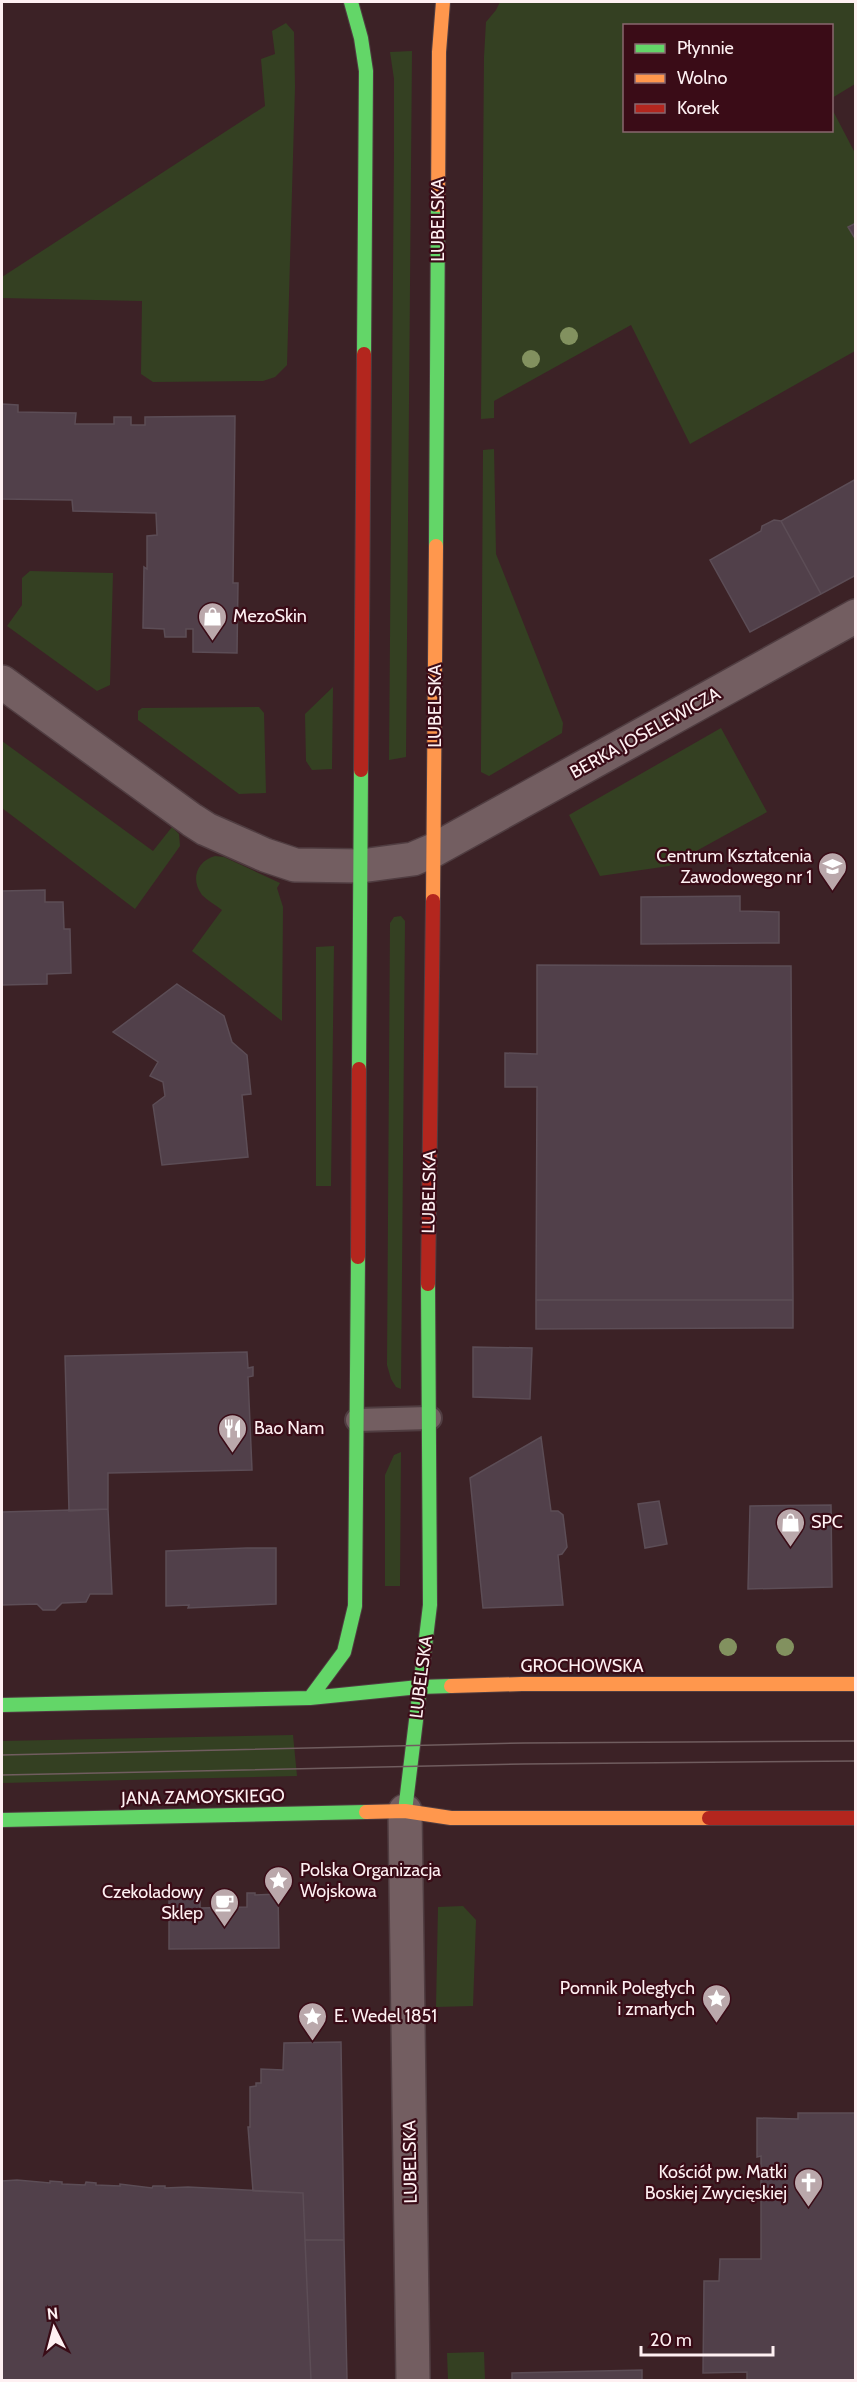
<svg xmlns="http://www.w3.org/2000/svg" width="857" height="2382" font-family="Cabin,sans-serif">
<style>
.green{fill:#344022}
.building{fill:#51404a;stroke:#5c4d56;stroke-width:1.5}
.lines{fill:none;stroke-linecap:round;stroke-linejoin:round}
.lane-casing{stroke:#503d41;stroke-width:26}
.street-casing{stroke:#503d41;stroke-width:36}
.fast-casing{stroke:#503d41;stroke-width:16}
.slow-casing{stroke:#503d41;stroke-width:16}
.jam-casing{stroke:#503d41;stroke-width:16}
.lane{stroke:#735e61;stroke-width:22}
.street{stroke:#735e61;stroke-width:33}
.fast{stroke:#63d668;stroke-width:14}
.slow{stroke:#ff974d;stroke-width:14}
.jam{stroke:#b3261e;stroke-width:14}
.tram{stroke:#705d5f;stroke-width:1.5}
.tree{fill:#82915f}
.labels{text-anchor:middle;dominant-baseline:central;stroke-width:4.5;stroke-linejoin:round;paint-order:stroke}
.street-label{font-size:18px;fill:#fef0f2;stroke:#3a0c17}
.poi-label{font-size:18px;fill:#fef0f2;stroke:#3a0c17;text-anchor:start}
</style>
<rect width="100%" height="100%" fill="#3c2226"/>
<path class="green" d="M500 2H855V84L832 98V26H624V130H832V109L855 153V223L849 227 855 240V351L690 444 631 325 494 401V418L481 419 484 57 486 22 496 10Z
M286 23 294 32 295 87 287 365 275 377 263 381 153 382 141 374 142 301 2 298V277L265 106 261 59 275 54 272 31Z
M412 51 406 757 389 760 394 152V79L390 52Z
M494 449 496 554 563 723 562 733 489 776 481 772V760L483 450Z
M30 571 113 573 110 685 97 691 7 626 22 605V578Z
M333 687 332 769 312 770 306 761 305 714Z
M259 707 264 713 266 793 239 794 138 720V711L142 708Z
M721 728 767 812 669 866 600 876 569 815Z
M2 741 153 851 172 827 179 834 180 846 135 909 2 808Z
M215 856 224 857 280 883 277 888 283 907 282 1021 192 951 222 910C216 905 208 901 202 895 190 879 197 861 215 856Z
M401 916 405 921 401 1389 396 1387 391 1379 387 1365 390 923 394 917Z
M334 946 331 1186H316V947Z
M401 1452 400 1586H385V1475L394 1455Z
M293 1735 297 1776 2 1783V1741Z
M463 1906 476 1920 473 2006 436 2007 438 1907Z
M484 2352 485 2380H448L447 2353Z"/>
<path class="building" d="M856 223V240L848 227Z
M2 404 18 405V412L76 413 75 424H114V417H131V425H145V417L235 416 233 583H238L237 653 193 652V629H186V637H165L164 629 143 628 144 567 147 569V536L157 535 156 513 73 511 72 500 2 499Z
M856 479V575L821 594 781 521Z
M774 520 781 521 821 594 750 632 710 560 761 531 762 526Z
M45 890V902H63L64 929H70L71 973 47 974V984L2 985V891Z
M740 896V911L779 912V943L641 944V897Z
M537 965 791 966 793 1300H536L537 1087H505V1053L537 1054Z
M177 984 224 1016 232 1042 247 1055 251 1094 242 1095 248 1157 162 1165 153 1105 165 1096 163 1082 150 1076 158 1062 113 1032Z
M536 1300H793V1328L536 1329Z
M473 1347 532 1348 530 1399 473 1397Z
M247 1352 248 1368 253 1367V1376L248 1377 252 1470 108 1473V1509L69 1511 65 1356Z
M541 1437 551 1511H558L563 1515 567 1547 562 1554 558 1555 563 1605 483 1608 470 1478Z
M659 1501 667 1544 645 1548 638 1504Z
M831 1505 832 1587 748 1589 750 1506Z
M108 1509 112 1594H90L86 1602 62 1603 55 1610H43L37 1604 2 1605V1512Z
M247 1548H276V1604L188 1608 189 1605 166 1606V1551Z
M192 1893H200V1908L247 1907V1893H255V1895L278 1894 279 1948 169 1949V1896L192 1895Z
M341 2042 344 2240H305L303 2193 253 2191 248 2127H250V2087L256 2086V2083H261V2069L283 2070 284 2043Z
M798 2113H856V2380H747V2372L703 2373 704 2281H719L720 2259H761V2156L757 2157V2118L798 2119Z
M17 2180 50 2183V2181L62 2182V2184L85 2185 86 2182 96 2183V2185L120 2186V2184L152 2188 153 2186H165V2188L188 2187 303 2193 311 2380H2V2181Z
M305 2240H344L347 2380H311Z
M642 2370V2380H512V2373Z"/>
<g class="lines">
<defs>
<path id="lane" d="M357 1420 430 1418"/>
<path id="street" d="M2 682 192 820 206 829 265 855 295 865 361 866 413 859 434 850 856 616
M405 1811 413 2380"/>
<path id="fast" d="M351 2 361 38 366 71 364 354
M436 546 438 205
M359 1069 361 770
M310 1698 344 1652 355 1606 358 1257
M2 1705 310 1698 419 1687 451 1686
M405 1811 430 1605 428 1284
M2 1820 366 1812"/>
<path id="slow" d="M438 205 439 52 443 2
M433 901 436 546
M451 1686 522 1684H856
M366 1812 405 1811 451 1818H709"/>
<path id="jam" d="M361 770 364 354
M358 1257 359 1069
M428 1284 433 901
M709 1818H856"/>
</defs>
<use href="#lane" class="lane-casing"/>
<use href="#street" class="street-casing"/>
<use href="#fast" class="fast-casing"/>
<use href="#slow" class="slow-casing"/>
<use href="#jam" class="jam-casing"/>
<use href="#lane" class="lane"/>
<use href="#street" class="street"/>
<use href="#fast" class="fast"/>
<use href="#slow" class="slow"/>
<use href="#jam" class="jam"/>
<path class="tram" d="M2 1755 524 1743 856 1741
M2 1775 525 1764 856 1761"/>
</g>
<g class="tree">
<circle cx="569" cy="336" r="9"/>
<circle cx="531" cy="359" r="9"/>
<circle cx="728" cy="1647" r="9"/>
<circle cx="785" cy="1647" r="9"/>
</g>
<defs>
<symbol id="shop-pin" viewBox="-11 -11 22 30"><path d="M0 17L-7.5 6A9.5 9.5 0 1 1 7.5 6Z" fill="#baa8ab" stroke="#3a0c17"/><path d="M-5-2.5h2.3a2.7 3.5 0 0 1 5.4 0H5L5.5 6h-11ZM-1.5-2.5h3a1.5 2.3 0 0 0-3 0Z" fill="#fff"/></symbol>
<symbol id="school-pin" viewBox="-11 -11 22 30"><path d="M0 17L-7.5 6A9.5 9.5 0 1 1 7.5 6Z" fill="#baa8ab" stroke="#3a0c17"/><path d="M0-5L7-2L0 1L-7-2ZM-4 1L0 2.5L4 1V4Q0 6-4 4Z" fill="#fff"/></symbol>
<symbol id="restaurant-pin" viewBox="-11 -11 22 30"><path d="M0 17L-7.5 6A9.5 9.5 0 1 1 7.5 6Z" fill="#baa8ab" stroke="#3a0c17"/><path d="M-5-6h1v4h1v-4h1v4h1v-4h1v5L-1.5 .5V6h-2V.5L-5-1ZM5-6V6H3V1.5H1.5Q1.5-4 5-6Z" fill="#fff"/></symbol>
<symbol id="sight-pin" viewBox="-11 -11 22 30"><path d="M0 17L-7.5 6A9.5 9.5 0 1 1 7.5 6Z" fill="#baa8ab" stroke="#3a0c17"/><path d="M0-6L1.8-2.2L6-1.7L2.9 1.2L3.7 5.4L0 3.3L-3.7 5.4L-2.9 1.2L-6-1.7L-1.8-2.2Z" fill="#fff"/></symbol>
<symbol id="cafe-pin" viewBox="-11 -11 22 30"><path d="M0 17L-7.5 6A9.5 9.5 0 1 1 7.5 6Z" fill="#baa8ab" stroke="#3a0c17"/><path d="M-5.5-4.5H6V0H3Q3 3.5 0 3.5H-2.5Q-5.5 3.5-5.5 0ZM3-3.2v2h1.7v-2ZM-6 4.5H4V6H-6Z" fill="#fff"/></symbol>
<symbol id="church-pin" viewBox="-11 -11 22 30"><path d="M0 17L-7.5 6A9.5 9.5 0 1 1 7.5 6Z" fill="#baa8ab" stroke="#3a0c17"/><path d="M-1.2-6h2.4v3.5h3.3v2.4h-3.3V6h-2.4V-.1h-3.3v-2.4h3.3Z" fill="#fff"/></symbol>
</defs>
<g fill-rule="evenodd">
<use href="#shop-pin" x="196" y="600" width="33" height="45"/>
<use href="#school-pin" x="816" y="850" width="33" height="45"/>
<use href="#restaurant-pin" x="216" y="1412" width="33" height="45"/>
<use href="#shop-pin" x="774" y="1506" width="33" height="45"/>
<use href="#sight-pin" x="262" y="1864" width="33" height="45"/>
<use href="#cafe-pin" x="208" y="1886" width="33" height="45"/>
<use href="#sight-pin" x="700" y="1982" width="33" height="45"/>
<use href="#sight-pin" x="296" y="2000" width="33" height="45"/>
<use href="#church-pin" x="792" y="2166" width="33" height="45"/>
</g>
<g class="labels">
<g class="street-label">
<text transform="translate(438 220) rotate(-90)">LUBELSKA</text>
<text transform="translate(435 706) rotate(-90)">LUBELSKA</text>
<text transform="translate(645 733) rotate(-29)">BERKA JOSELEWICZA</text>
<text transform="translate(429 1192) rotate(-89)">LUBELSKA</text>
<text x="582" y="1666">GROCHOWSKA</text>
<text transform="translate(421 1677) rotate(-83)">LUBELSKA</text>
<text transform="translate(203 1797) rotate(-1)">JANA ZAMOYSKIEGO</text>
<text transform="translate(410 2162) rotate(-91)">LUBELSKA</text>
</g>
<g class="poi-label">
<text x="233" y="616">MezoSkin</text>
<text x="812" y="856" text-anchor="end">Centrum Kształcenia<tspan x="812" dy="21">Zawodowego nr 1</tspan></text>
<text x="254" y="1428">Bao Nam</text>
<text x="811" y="1522">SPC</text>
<text x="300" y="1870">Polska Organizacja<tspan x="300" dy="21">Wojskowa</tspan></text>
<text x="203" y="1892" text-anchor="end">Czekoladowy<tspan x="203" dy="21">Sklep</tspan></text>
<text x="695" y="1988" text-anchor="end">Pomnik Poległych<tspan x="695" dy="21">i zmarłych</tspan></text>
<text x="334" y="2016">E. Wedel 1851</text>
<text x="787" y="2172" text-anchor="end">Kościół pw. Matki<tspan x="787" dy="21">Boskiej Zwycięskiej</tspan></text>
</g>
</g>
<rect width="857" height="2382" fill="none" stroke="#fef0f2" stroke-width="6"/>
<rect x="623" y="24" width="210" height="108" fill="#3a0c17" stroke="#88676f" stroke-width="1.5"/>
<rect x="635" y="44" width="30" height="9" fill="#63d668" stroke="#88676f" stroke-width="1.5"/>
<text x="677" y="54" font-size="18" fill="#fef0f2">Płynnie</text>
<rect x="635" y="74" width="30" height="9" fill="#ff974d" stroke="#88676f" stroke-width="1.5"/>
<text x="677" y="84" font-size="18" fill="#fef0f2">Wolno</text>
<rect x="635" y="104" width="30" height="9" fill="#b3261e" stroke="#88676f" stroke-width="1.5"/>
<text x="677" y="114" font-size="18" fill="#fef0f2">Korek</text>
<g transform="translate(54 2328) rotate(354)" stroke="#3a0c17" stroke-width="4.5" paint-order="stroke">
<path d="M0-4.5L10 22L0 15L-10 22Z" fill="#fef0f2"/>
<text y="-9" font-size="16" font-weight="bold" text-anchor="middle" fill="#fef0f2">N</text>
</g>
<path d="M641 2346v9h132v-9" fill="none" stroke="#fef0f2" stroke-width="3"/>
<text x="650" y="2346" font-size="18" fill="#fef0f2" stroke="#3a0c17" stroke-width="4.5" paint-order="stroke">20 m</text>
</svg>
